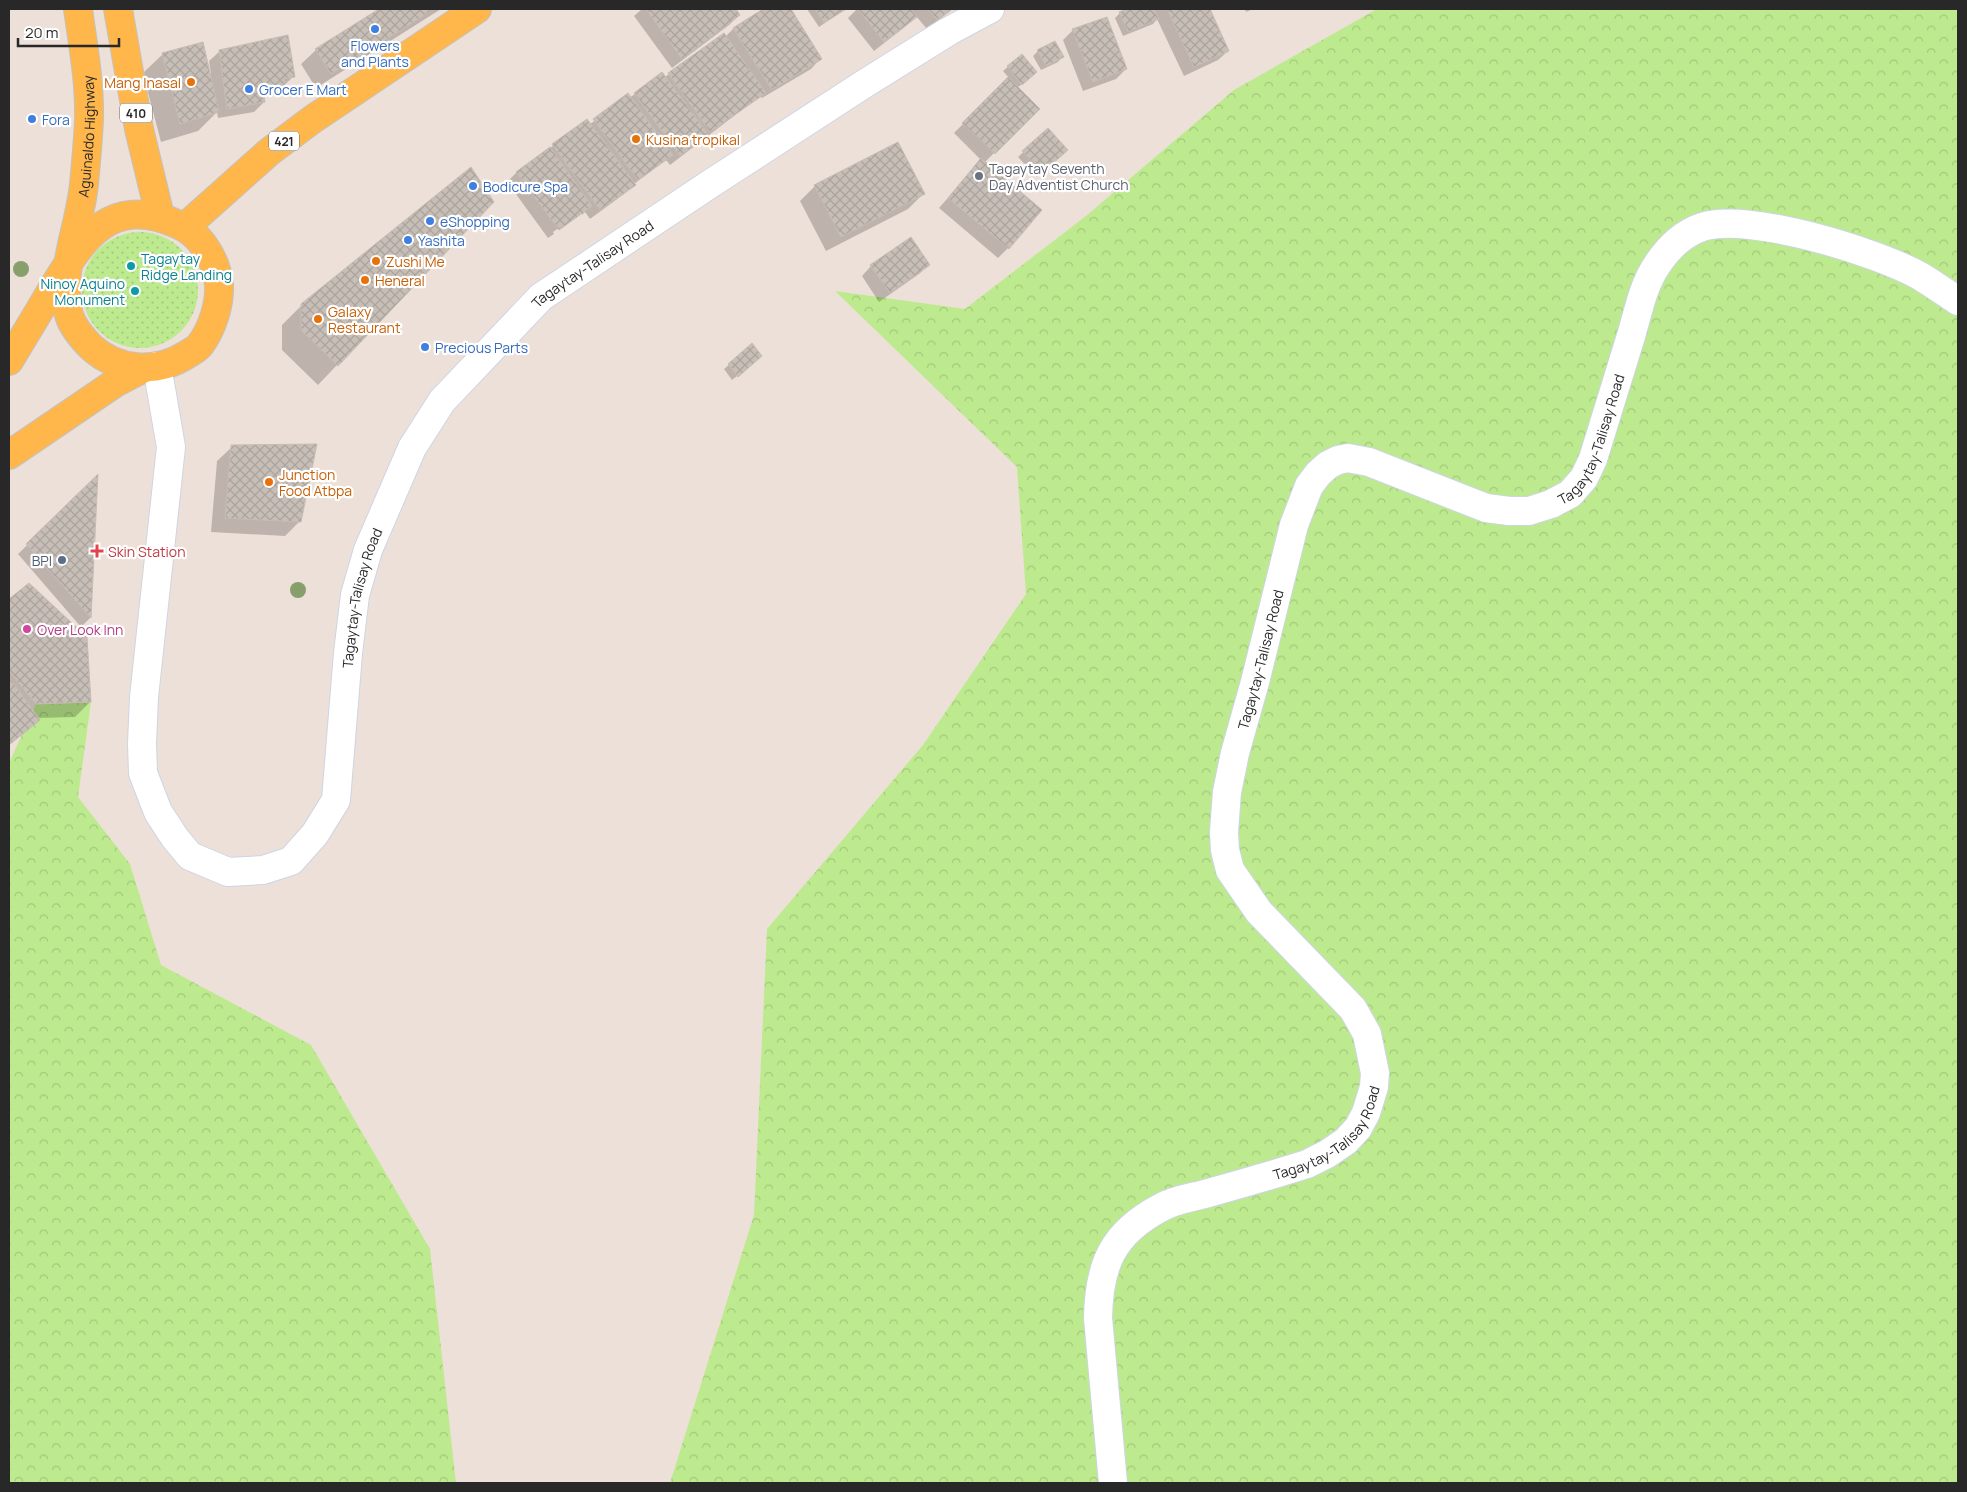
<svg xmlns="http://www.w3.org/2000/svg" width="1967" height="1492" font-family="Manrope,sans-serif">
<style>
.forest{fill:url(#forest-crowns)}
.park{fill:url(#park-dots)}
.shadow{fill:#0003}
.building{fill:url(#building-cross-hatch);stroke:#c8bcb2}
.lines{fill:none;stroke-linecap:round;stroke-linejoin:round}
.secondary-casing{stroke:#cdd5e4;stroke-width:30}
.primary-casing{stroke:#c3c3c3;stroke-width:30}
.secondary{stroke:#fff;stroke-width:28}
.primary{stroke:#ffb64b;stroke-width:28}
.tree{fill:#87a06b}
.shop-dot{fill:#3f7fe0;stroke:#fff;stroke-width:2}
.food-dot{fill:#e8710a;stroke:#fff;stroke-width:2}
.worship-dot{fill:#6b7280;stroke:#fff;stroke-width:2}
.culture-dot{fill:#0f9aa8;stroke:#fff;stroke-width:2}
.health-dot{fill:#e0444e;stroke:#fff;stroke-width:2}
.service-dot{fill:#5c6f8a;stroke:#fff;stroke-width:2}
.hotel-dot{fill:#d1479c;stroke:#fff;stroke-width:2}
.labels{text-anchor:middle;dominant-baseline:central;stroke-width:4.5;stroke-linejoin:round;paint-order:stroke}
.shield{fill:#fff;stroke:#686868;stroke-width:1}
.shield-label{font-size:12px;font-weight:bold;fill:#282828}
.shop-label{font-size:14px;fill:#366cbe;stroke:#fff;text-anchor:start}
.food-label{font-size:14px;fill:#c56008;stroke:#fff;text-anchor:start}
.street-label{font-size:14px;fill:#282828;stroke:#fff}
.worship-label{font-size:14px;fill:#5b616d;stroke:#fff;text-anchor:start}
.culture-label{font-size:14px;fill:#0d838f;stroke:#fff;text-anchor:start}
.health-label{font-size:14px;fill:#be3a42;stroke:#fff;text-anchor:start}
.service-label{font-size:14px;fill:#4e5e75;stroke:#fff;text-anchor:end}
.hotel-label{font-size:14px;fill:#b23c85;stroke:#fff;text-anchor:start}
</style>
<defs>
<pattern id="forest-crowns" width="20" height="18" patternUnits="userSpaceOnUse" patternTransform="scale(1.25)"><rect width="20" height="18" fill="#bdea8e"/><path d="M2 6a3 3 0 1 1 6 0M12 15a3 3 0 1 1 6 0" fill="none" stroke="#a2c97a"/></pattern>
<pattern id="park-dots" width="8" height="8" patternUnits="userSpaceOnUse" patternTransform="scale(1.25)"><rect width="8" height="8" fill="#bdea8e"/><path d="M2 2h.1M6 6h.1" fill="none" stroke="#a2c97a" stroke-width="1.8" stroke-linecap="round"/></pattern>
<pattern id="building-cross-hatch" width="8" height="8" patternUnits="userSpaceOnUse" patternTransform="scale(1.25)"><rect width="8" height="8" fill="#c7bfb7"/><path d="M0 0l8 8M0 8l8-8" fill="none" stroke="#aba49d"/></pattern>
</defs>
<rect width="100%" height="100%" fill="#ede0d8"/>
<path class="forest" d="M1377 9H1958V1483H670L754 1215 767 929 923 745 1026 594 1017 467 835 291 965 309 1086 216 1234 90Z
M91 702 78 797 130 864 161 965 311 1045 430 1249 456 1483H9V763L36 704Z"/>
<path class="park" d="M82 290a58 58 0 1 1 116 0a58 58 0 1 1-116 0Z"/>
<path class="shadow" d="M381 9H441L316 88 301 64 316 50Z
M642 9H734L739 15 729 25 672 68 634 16Z
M765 9H789L820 59 811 69 762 98 760 96 670 165 666 160 634 184 624 194 590 219 585 212 582 215V212L553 232 554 234 548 238 507 182 517 172 587 121 590 124 635 94 665 77 723 35 725 37 734 28Z
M807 9H845L819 27Z
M857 9H953L927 29 916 16 906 26 874 51 848 18Z
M1130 9H1208L1228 51 1218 60 1184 76 1157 19 1153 24 1123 36 1115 18 1120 13Z
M1245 9H1253L1246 12Z
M1073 30 1126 69 1116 79 1083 91 1063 40Z
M287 37 294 76 274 95 263 97 264 102 254 112 218 118 217 112 198 131 161 142 143 73 163 54 209 74H211L209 61 219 52Z
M1038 51 1062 57 1058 62 1041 70 1033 56Z
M1022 55 1031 77 1017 88 1038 109 984 163 1008 248 998 258 939 208 981 160 954 133 1009 78 1003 71Z
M1048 129 1061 154 1037 177 1018 157Z
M815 186 923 194 908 209 826 251 800 201Z
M492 202 318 385 282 350V325L302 305Z
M929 265 919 274 879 302 862 276 871 266Z
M752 345 756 361 732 380 724 369Z
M232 447 300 521 285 536 211 532 217 461Z
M97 478 90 618 81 627 18 554Z
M29 584 90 702 75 717 36 718 38 720 28 730 9 745V600Z"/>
<path class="building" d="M379 9H434L331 74 315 49Z
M646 9H736L740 15 682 59Z
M763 9H791L822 59 772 90 733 28Z
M815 9H846L824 23Z
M858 9H911L917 17 884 42Z
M928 9H952L937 20Z
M1127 9H1154L1159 19 1128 32 1119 12Z
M1167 9H1210L1229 51 1194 67Z
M1107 17 1127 69 1093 82 1072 29Z
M724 33 766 93 710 132 668 73Z
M288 35 295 77 284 78 285 85 263 90 265 102 227 109 219 50Z
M1055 41 1064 57 1046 66 1037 50Z
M203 42 219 112 180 124 162 53Z
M1022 54 1037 72 1022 85 1007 66Z
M662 72 709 135 680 156 634 93Z
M1008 77 1040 109 995 154 962 123Z
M628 93 673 155 638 180 593 119Z
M587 119 636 185 600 210 552 144Z
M1048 128 1068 150 1042 173 1022 151Z
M898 142 925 194 841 237 814 185Z
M550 147 592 206 559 230 516 172Z
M981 158 1042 210 1009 249 948 198Z
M471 167 494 202 338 366 301 330V304Z
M911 237 930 265 890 293 870 265Z
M752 343 762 356 738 377 728 364Z
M317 444 301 522 225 518 231 445Z
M98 474 91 618 26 544Z
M29 583 87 637 91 702 36 704 9 671V599Z
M9 677 40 720 9 745Z"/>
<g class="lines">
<defs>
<g id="secondary">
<path id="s1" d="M157 366 171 447 144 697 142 744 143 773 158 812 175 838 190 856 228 872 263 870 291 861 315 834 336 800 348 653 355 595 368 550 412 448 442 401 541 297 710 184 864 84 949 31 990 9"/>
<path id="s2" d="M1113 1483 1098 1318C1099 1265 1112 1233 1162 1207 1176 1199 1196 1197 1212 1192 1244 1183 1276 1174 1307 1164L1327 1154 1346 1141 1358 1128 1366 1113 1374 1087 1375 1073 1367 1034 1353 1009 1259 912 1230 870 1225 850 1224 832 1227 792 1235 753 1255 682 1294 525 1309 486 1318 474 1328 465 1338 460 1348 458 1369 462 1486 508 1509 511H1529L1551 504 1570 494 1584 478 1593 459C1606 418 1618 377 1631 336 1638 313 1643 285 1657 265 1668 248 1682 234 1702 227 1749 212 1877 252 1920 276 1933 284 1946 293 1958 301"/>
</g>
<g id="primary">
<path d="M118 9 139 129 160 216"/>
<path d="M185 227 269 152 313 119 477 9"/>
<path id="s3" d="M9 361C23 338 37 315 51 291 82 240 109 194 177 224 200 233 217 260 219 285 220 305 212 329 200 345 197 349 191 352 186 355 156 374 117 371 91 347 82 338 73 328 69 315 58 272 80 227 84 184 86 163 88 141 89 120 90 83 83 45 78 9"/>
<path d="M9 455 115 383 142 369"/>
</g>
</defs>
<use href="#secondary" class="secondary-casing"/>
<use href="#primary" class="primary-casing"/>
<use href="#secondary" class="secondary"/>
<use href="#primary" class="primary"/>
</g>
<g class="tree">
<circle cx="21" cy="269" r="8"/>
<circle cx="298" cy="590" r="8"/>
</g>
<g class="shop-dot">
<circle cx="375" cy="29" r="5"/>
<circle cx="249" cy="89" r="5"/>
<circle cx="32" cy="119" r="5"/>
<circle cx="473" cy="186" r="5"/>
<circle cx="430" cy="221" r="5"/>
<circle cx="408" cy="240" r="5"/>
<circle cx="425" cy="347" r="5"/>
</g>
<g class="food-dot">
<circle cx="191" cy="82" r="5"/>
<circle cx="636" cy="139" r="5"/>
<circle cx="376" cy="261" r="5"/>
<circle cx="365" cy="280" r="5"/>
<circle cx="318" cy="319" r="5"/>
<circle cx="269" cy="482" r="5"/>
</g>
<circle class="worship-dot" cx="979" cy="176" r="5"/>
<g class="culture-dot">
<circle cx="131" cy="266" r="5"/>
<circle cx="135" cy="291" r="5"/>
</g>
<path class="health-dot" d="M94.5 543.5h5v5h5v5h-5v5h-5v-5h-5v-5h5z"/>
<circle class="service-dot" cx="62" cy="560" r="5"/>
<circle class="hotel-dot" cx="27" cy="629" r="5"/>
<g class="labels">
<g class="shield">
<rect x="120" y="103.5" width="32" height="19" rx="4"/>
<rect x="269" y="131.5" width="30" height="19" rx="4"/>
</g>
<g class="shield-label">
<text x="136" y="113">410</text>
<text x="284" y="141">421</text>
</g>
<g class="shop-label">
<text x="375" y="45" text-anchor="middle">Flowers<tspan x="375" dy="16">and Plants</tspan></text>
<text x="259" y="89">Grocer E Mart</text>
<text x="42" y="119">Fora</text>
<text x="483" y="186">Bodicure Spa</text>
<text x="440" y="221">eShopping</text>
<text x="418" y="240">Yashita</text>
<text x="435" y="347">Precious Parts</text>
</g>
<g class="food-label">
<text x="181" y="82" text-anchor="end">Mang Inasal</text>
<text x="646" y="139">Kusina tropikal</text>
<text x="386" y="261">Zushi Me</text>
<text x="375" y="280">Heneral</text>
<text x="328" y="311">Galaxy<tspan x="328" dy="16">Restaurant</tspan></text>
<text x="279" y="474">Junction<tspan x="279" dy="16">Food Atbpa</tspan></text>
</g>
<g class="street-label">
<text stroke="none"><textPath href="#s3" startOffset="725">Aguinaldo Highway</textPath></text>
<text stroke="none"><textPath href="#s1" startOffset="1312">Tagaytay-Talisay Road</textPath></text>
<text stroke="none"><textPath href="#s2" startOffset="1569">Tagaytay-Talisay Road</textPath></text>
<text stroke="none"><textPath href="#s1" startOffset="892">Tagaytay-Talisay Road</textPath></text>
<text stroke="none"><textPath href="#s2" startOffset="1045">Tagaytay-Talisay Road</textPath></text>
<text stroke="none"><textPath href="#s2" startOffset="490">Tagaytay-Talisay Road</textPath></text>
</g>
<g class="worship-label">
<text x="989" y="168">Tagaytay Seventh<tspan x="989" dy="16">Day Adventist Church</tspan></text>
</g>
<g class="culture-label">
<text x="141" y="258">Tagaytay<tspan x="141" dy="16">Ridge Landing</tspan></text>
<text x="125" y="283" text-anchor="end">Ninoy Aquino<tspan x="125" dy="16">Monument</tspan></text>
</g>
<g class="health-label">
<text x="108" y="551">Skin Station</text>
</g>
<g class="service-label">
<text x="52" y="560">BPI</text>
</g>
<g class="hotel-label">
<text x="37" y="629">Over Look Inn</text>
</g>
</g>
<rect width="1967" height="1492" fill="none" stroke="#282828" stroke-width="20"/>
<path d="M18 38v8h101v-8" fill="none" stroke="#282828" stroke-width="2.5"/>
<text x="25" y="38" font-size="15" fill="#282828" stroke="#ffffff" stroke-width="4" paint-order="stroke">20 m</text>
</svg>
